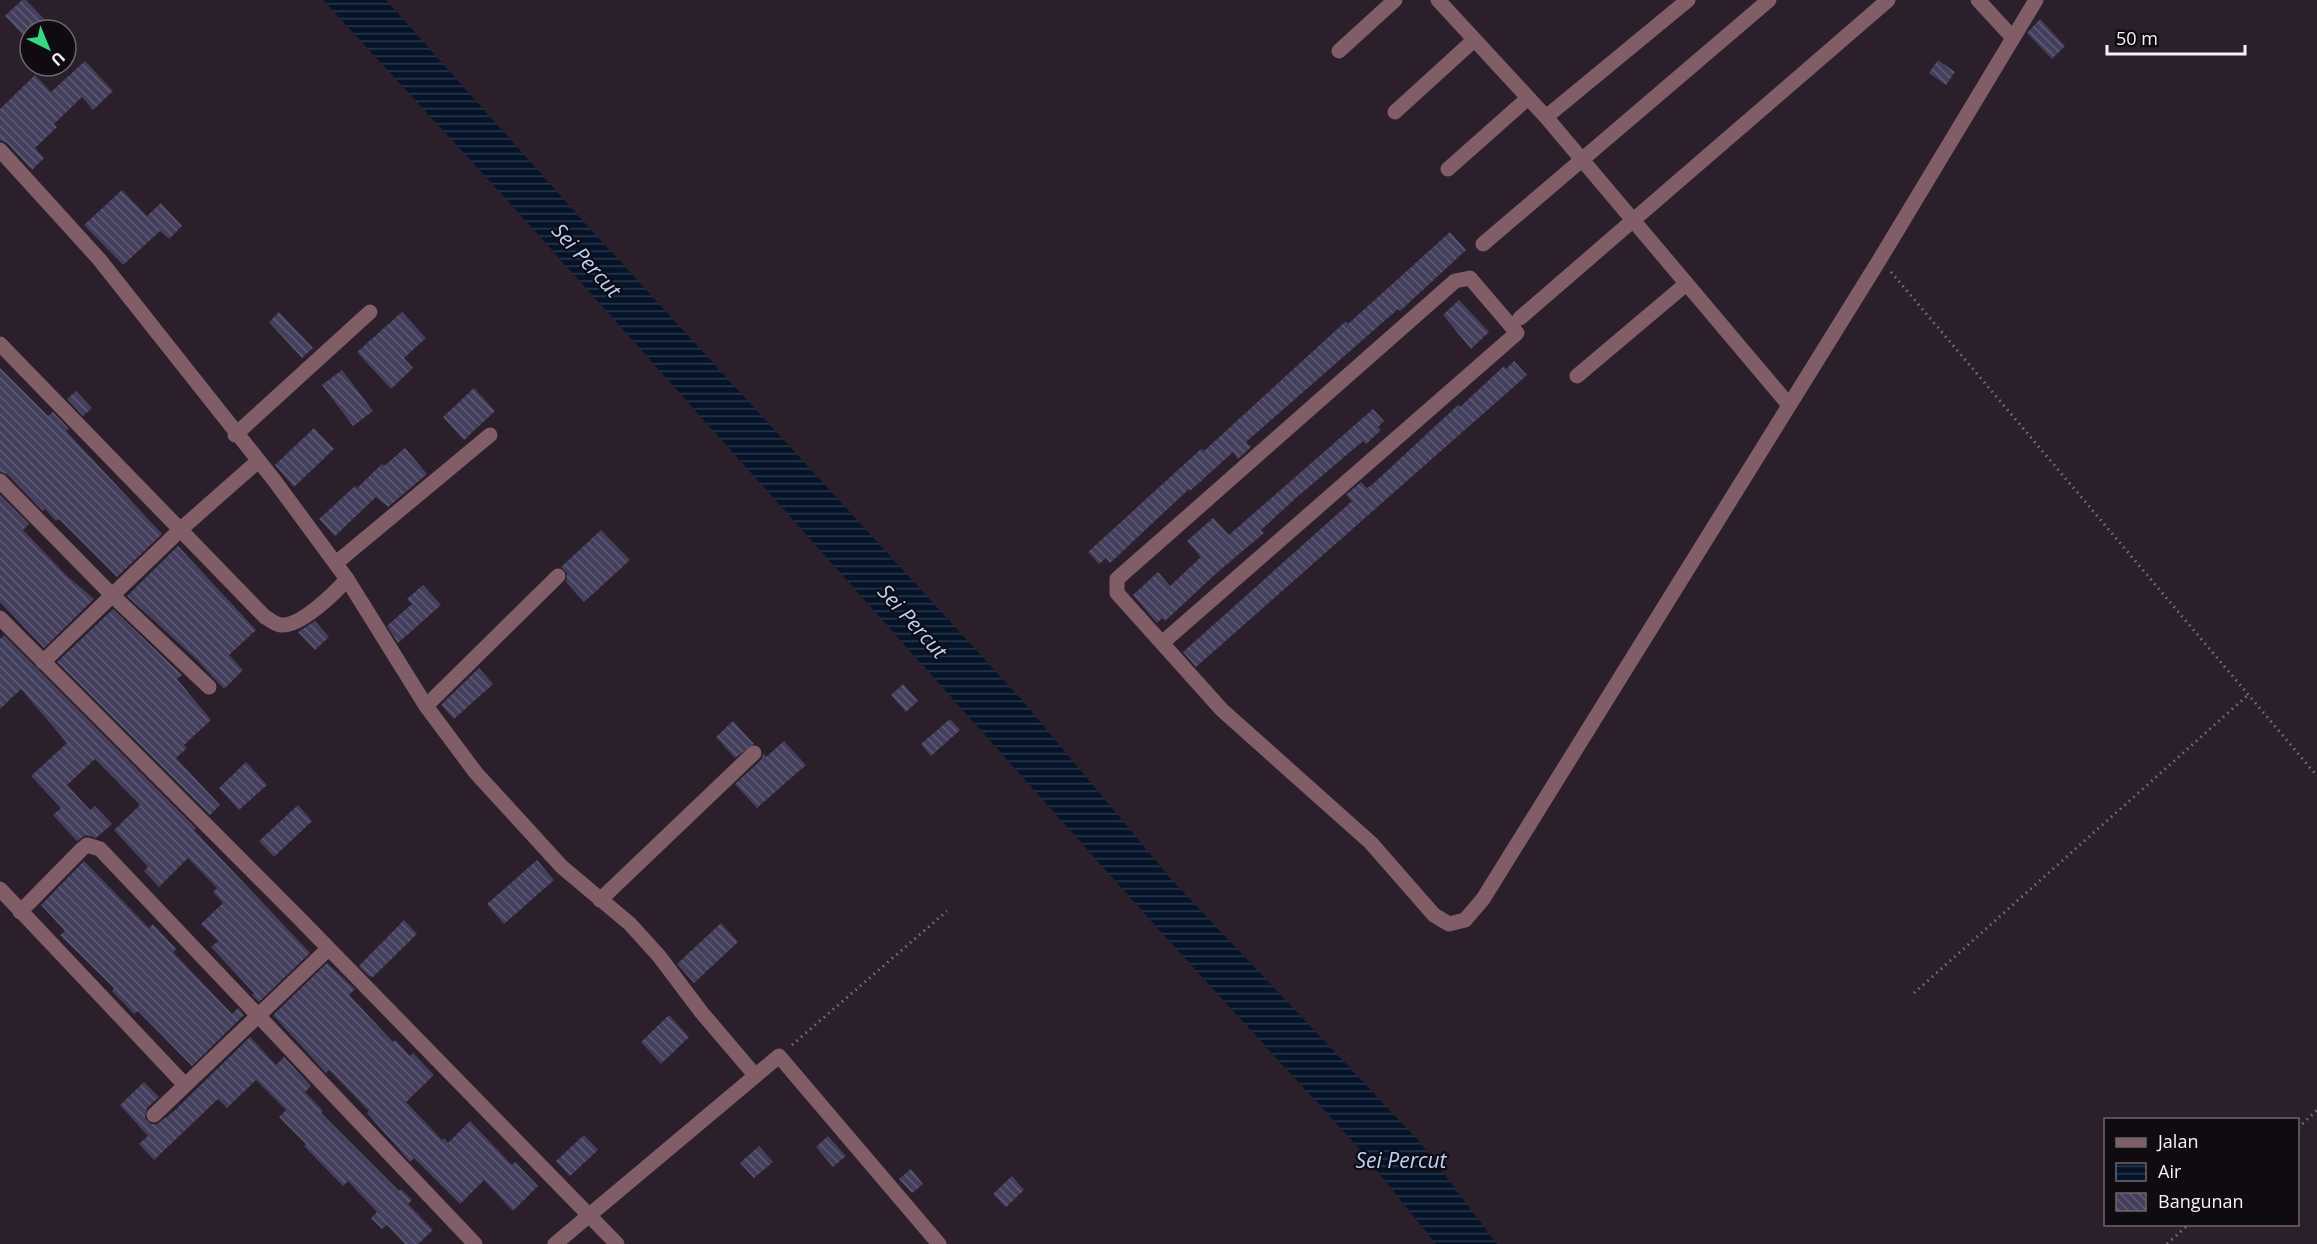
<svg xmlns="http://www.w3.org/2000/svg" width="2317" height="1244" font-family="'Open Sans',sans-serif">
<style>
.water{fill:url(#water-rules)}
.building{fill:url(#building-back-hatch)}
.lines{fill:none;stroke-linecap:round;stroke-linejoin:round}
.path{stroke:#7a707a;stroke-width:3;stroke-dasharray:1.5 4.5;stroke-linecap:butt}
.minor{stroke:#805d67;stroke-width:15}
.labels{text-anchor:middle;dominant-baseline:central;stroke-width:4.5;stroke-linejoin:round;paint-order:stroke}
.water-label{font-size:21px;font-style:italic;fill:#b8d4fb;stroke:#100b10}
</style>
<defs>
<pattern id="water-rules" width="6" height="5" patternUnits="userSpaceOnUse" patternTransform="scale(1.5)"><rect width="6" height="5" fill="#06142a"/><path d="M0 2.5h6" fill="none" stroke="#2b374a"/></pattern>
<pattern id="building-back-hatch" width="6" height="6" patternUnits="userSpaceOnUse" patternTransform="scale(1.5)"><rect width="6" height="6" fill="#443f5c"/><path d="M-1 5l2 2M0 0l6 6M5-1l2 2" fill="none" stroke="#605b74"/></pattern>
</defs>
<rect width="100%" height="100%" fill="#2a1f2a"/>
<path class="water" d="M323 0H386L584 222 1022 700 1171 879 1418 1140 1497 1244H1436L1355 1144 1160 931 518 212Z"/>
<path class="building" d="M22 0H26L46 21 37 30H30V36L27 39 5 16Z
M2040 19 2065 46 2052 59 2027 33Z
M1938 60 1955 72 1946 85 1929 73Z
M85 61 113 91 93 110 82 97 54 124 57 127 35 148 44 158 32 170 7 143 0 140V109L35 75 51 92Z
M122 190 147 216 161 203 182 226 169 239 160 231 123 265 84 225Z
M1450 232 1466 250 1400 311 1398 309 1246 442 1251 447 1238 459 1233 452 1190 491 1189 489 1110 563 1106 558 1099 564 1088 552 1201 449 1204 451 1346 321 1348 324Z
M1459 300 1489 332 1471 349 1443 315Z
M279 312 313 348 302 358 269 322Z
M402 312 426 338 404 358 413 368 391 389 357 352Z
M1514 361 1527 375 1196 667 1183 652 1352 501 1346 495 1361 482 1367 488 1373 484 1458 405 1460 407 1504 366 1506 369Z
M0 368 48 416 53 412 69 429 66 431 162 534 117 577 59 519 56 521 45 509 43 511 7 474 0 472Z
M342 370 373 411 353 426 322 385Z
M474 388 495 411 464 440 443 417Z
M76 391 92 408 83 416 67 399Z
M1373 409 1384 421 1378 427 1381 430 1366 444 1363 441 1297 497 1261 530 1264 533 1220 570 1165 621 1162 618 1157 623 1133 595 1158 572 1170 586 1201 557 1187 541 1213 518 1229 535Z
M314 428 334 449 294 487 275 465Z
M405 448 427 474 388 507 376 497 335 536 319 519 355 486 357 488 382 464 384 466Z
M0 495 29 524 23 530 66 575 94 599 44 648 0 602Z
M601 530 630 560 584 602 566 582 567 573 561 567Z
M178 546 256 630 229 655 243 670 224 689 197 660 127 596Z
M423 585 441 605 398 643 387 626 412 604 407 599Z
M113 609 182 675 177 679 211 720 184 745 187 748 176 758 220 805 210 815 57 662Z
M315 621 329 637 315 650 298 632Z
M4 635 196 828 194 830 310 953 259 1002 252 995 254 993 211 947 218 941 201 924 223 903 213 892 217 888 188 858 159 887 144 871 148 867 114 830 140 805 95 759 67 785 90 810 95 806 112 824 96 838 86 835 77 841 53 815 61 808 31 776 67 743 21 689 0 709V639Z
M479 668 493 684 454 719 441 705Z
M903 684 918 701 906 712 891 695Z
M950 719 960 730 931 756 921 744Z
M733 721 754 744 735 758 716 737Z
M784 741 806 765 757 808 735 784 761 760 763 754 766 757Z
M246 762 267 785 239 810 219 788Z
M298 805 312 821 274 857 259 841Z
M537 860 554 880 504 924 487 904Z
M84 861 149 928 153 924 176 949 173 952 232 1014 238 1008 244 1015 192 1066 138 1011 134 1014 112 991 114 988 60 935 65 931 41 905Z
M404 920 417 934 373 977 369 976 359 966Z
M721 923 738 942 694 983 677 964Z
M327 963 355 989 349 995 393 1042 395 1040 410 1056 413 1053 434 1075 406 1102 442 1140 444 1138 448 1143 470 1121 512 1165 515 1162 538 1186 513 1211 484 1180 460 1204 414 1158 410 1162 367 1113 369 1111 329 1070 326 1073 273 1015Z
M669 1015 689 1037 661 1064 641 1042Z
M250 1037 276 1065 284 1057 311 1086 305 1092 323 1111 321 1113 399 1191 401 1189 412 1200 408 1204 433 1230 418 1244H405L387 1225 382 1229 371 1218 377 1212 348 1181 343 1186 304 1146 306 1144 279 1117 286 1110 256 1080 227 1108 218 1099 154 1160 139 1144 148 1136 120 1105 144 1082 159 1097 147 1108 145 1118 151 1124H157L173 1112Z
M584 1135 598 1150 570 1176 556 1161Z
M828 1136 846 1156 833 1167 816 1147Z
M759 1146 773 1162 754 1178 740 1163Z
M911 1169 923 1184 912 1193 899 1179Z
M1012 1176 1024 1190 1006 1207 993 1194Z"/>
<g class="lines">
<path class="path" d="M1891 272 2317 776
M1914 993 2248 695
M792 1045 947 911
M2298 1128 2317 1110
M2167 1244 2189 1224"/>
<path class="minor" d="M1438 0 1546 117 1789 405
M1978 0 2013 38
M1339 51 1395 0
M1395 112 1474 40
M1546 117 1688 0
M0 150 99 259 274 480 347 579 426 706 476 773 562 867 630 924 659 956 702 1013 754 1074
M1448 169 1528 98
M1483 244 1769 0
M1520 318 1888 0
M0 344 265 617C271 620 275 625 282 625 301 626 335 593 347 579
M1577 376 1686 284
M235 435 370 312
M0 481 112 595 209 687
M336 563 490 435
M0 618 298 917 617 1244
M1162 643 1517 333 1470 278 1455 281 1117 579V593L1222 710 1371 843 1434 915 1449 924 1465 920 1483 899 1880 259 2036 0
M43 662 181 529 257 462
M426 706 558 576
M0 889 185 1085
M600 900 754 753
M20 912 82 849 87 845 100 849 475 1244
M154 1115 327 950
M555 1244 779 1056 939 1244"/>
</g>
<g class="labels">
<g class="water-label">
<text transform="translate(587 260) rotate(48)">Sei Percut</text>
<text transform="translate(913 621) rotate(48)">Sei Percut</text>
<text x="1401" y="1160">Sei Percut</text>
</g>
</g>
<rect x="2104" y="1118" width="195" height="108" fill="#100b10" stroke="#6d676d" stroke-width="1.5"/>
<rect x="2116" y="1138" width="30" height="9" fill="#805d67" stroke="#6d676d" stroke-width="1.5"/>
<text x="2158" y="1148" font-size="18" fill="#f9f1f9">Jalan</text>
<rect x="2116" y="1163" width="30" height="18" fill="url(#water-rules)" stroke="#6d676d" stroke-width="1.5"/>
<text x="2158" y="1178" font-size="18" fill="#f9f1f9">Air</text>
<rect x="2116" y="1193" width="30" height="18" fill="url(#building-back-hatch)" stroke="#6d676d" stroke-width="1.5"/>
<text x="2158" y="1208" font-size="18" fill="#f9f1f9">Bangunan</text>
<g transform="translate(48 48) rotate(137)"><circle r="28" fill="#100b10" stroke="#6d676d" stroke-width="1.5"/>
<path d="M0-4.5L10 22L0 15L-10 22Z" fill="#38d880"/>
<text y="-9" font-size="16" font-weight="bold" text-anchor="middle" fill="#f9f1f9">U</text>
</g>
<path d="M2107 45v9h138v-9" fill="none" stroke="#f9f1f9" stroke-width="3"/>
<text x="2116" y="45" font-size="18" fill="#f9f1f9" stroke="#100b10" stroke-width="4.5" paint-order="stroke">50 m</text>
</svg>
